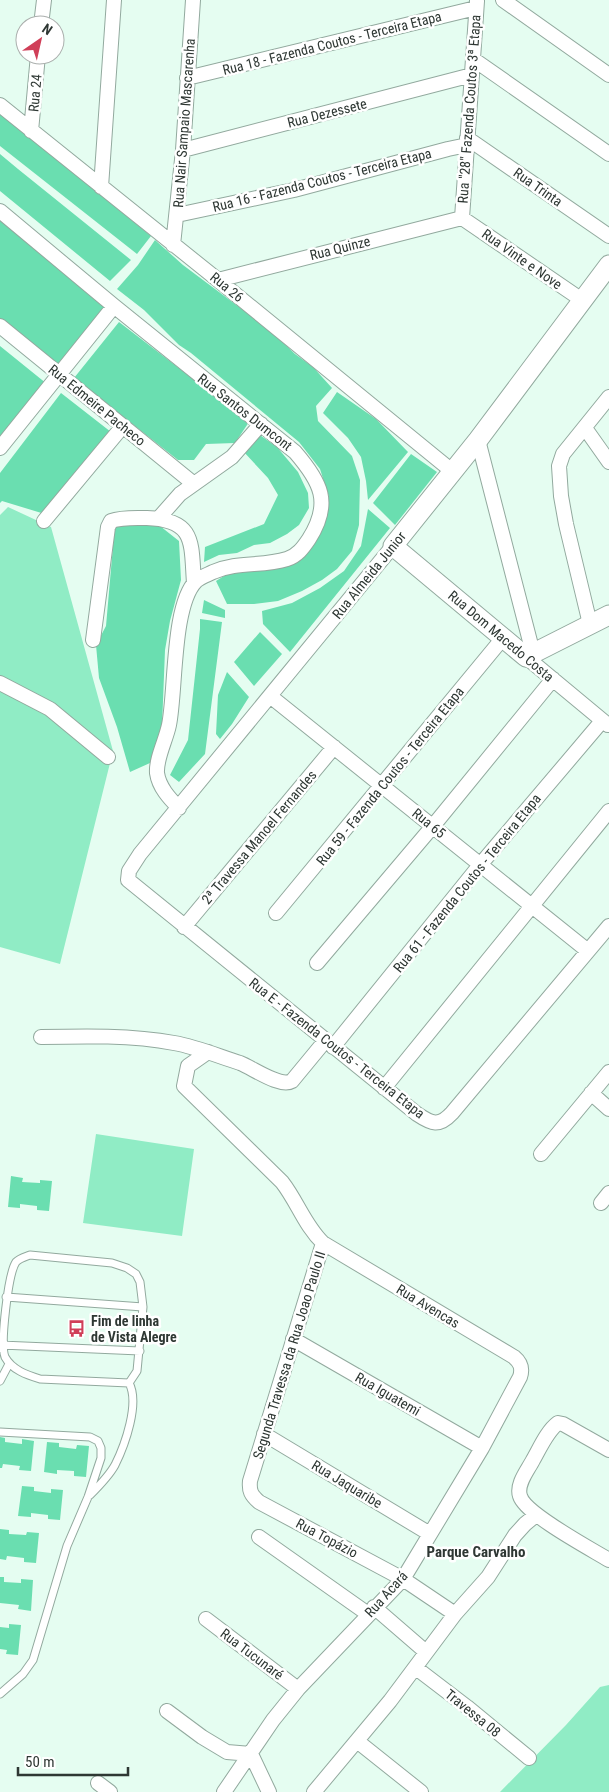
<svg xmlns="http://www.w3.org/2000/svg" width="609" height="1792" font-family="'Roboto Condensed',sans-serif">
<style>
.green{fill:#90ecc5}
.building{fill:#6adeb0}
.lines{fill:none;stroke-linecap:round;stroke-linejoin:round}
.service-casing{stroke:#92a99e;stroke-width:9}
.minor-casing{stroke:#92a99e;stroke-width:16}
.secondary-casing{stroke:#92a99e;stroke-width:21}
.service{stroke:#fff;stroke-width:7}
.minor{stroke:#fff;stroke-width:14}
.secondary{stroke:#fff;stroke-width:19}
.labels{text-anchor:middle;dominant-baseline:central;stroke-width:5;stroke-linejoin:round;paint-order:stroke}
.street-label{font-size:14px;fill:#2e3733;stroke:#fff}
.poi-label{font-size:14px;font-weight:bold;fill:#2e3733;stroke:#fff;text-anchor:start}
.neighbourhood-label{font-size:15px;font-weight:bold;fill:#2e3733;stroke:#fff}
</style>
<rect width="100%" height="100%" fill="#e5fdf1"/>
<path class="green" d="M8 507 51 527 113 751 60 964 0 947V515Z
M96 1134 194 1149 182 1236 83 1223Z
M609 1685V1792H500L566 1725 600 1687Z"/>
<path class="building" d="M0 113 151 236 137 254 0 146Z
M0 154 18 169 131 260 110 281 0 191Z
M0 219 106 307 57 365 0 321Z
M155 240 183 265 271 331 295 354 313 367 332 388 316 406 318 421 352 456 360 480 359 525 352 551 337 569 322 580 302 591 278 601 254 604H227L216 581 237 568 277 567 324 521 329 497 320 469 299 442 191 353 179 345 144 310 117 289 138 265Z
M119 322 249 422 235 443 206 444 194 460H178L74 378Z
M0 346 47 384 0 444Z
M337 392 376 419 408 452 368 500 366 481 361 457 348 438 323 413Z
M61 393 111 432 48 515 2 501 0 503V473Z
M257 433 277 447 298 472 308 493 309 508 299 525 287 534 270 543 254 545 237 553 219 555 204 562 205 547 264 524 278 495 268 478 243 451Z
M411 454 437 472 395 525 373 503Z
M368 509 390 528 290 652 263 624 262 611 292 603 320 588 344 571 361 546Z
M115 523 160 526 179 541 181 580 170 621 165 650 162 726 150 763 130 772 117 727 99 678 96 645 106 626Z
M204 600 225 610V618L202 613Z
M200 619 222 622 205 754 179 782 170 775 188 740 200 629Z
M260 632 282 654 254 686 234 662Z
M227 672 249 697 232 724 220 739 216 734 218 695Z
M11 1176 23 1178 22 1182 40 1183V1180L52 1181 49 1211 37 1210V1206L20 1204V1208L8 1207Z
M0 1437 5 1438V1442L22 1444V1439L34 1441 31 1471 19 1470 20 1466 3 1464 2 1468H0Z
M47 1442 59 1443V1447L76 1449 77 1445 89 1446 86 1477 74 1476V1471L57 1470V1474L44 1472Z
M22 1486 34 1487V1491L51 1493V1489L63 1490 60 1520 48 1519V1515L31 1513V1517L18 1516Z
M0 1529 9 1530V1534L26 1535 27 1532 39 1533 36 1563 24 1562V1558L7 1556 6 1560 0 1559Z
M0 1577H4V1582L21 1583V1579L33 1580 31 1611 18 1609 19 1605 0 1603Z
M9 1624 21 1625 18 1655 6 1654 7 1650 0 1649V1627L9 1628Z"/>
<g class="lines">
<defs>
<path id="service" d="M30 1255 112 1263 127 1268 136 1274 140 1282 143 1307 137 1371 129 1383 40 1379C27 1375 12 1370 5 1357 0 1345 8 1274 16 1262 20 1258 25 1257 30 1255Z
M6 1297 143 1307
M1 1345 140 1351
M0 1381 9 1364
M0 1432 90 1437 98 1441 101 1448V1458L88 1497 67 1546 33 1660 23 1674 0 1694
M90 1495C99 1486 109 1476 115 1465 125 1445 140 1403 129 1383"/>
<path id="minor" d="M503 0 609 75
M41 25 44 0
M473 59 609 154
M187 78 476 8
M0 105 218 280 452 471
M31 131 38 55
M467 138 609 236
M183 150 472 75
M101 187 114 0
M0 211 114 306 295 452C321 482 332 503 309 539 303 548 297 556 287 559 262 567 238 561 213 572 207 575 201 577 196 581 172 605 176 691 169 725 166 740 156 758 157 773 159 787 169 798 179 808
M177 215 294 190 448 149 467 145
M462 218 477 1
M462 218 582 300
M173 245 183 150 193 0
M218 280 462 218
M0 326 194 484
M585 428 609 462
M478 440 533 653
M0 448 114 306
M158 519 180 494 232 457 261 424
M44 521 123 426
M393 546 140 854 129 871 128 880 417 1114C432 1124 439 1127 452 1113L609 926
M590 624 566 524 561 496 559 466 563 454 609 397
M93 640 108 527 111 521C122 517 135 518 147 518 196 520 191 543 194 583
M526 657 608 725
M0 683 50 709 108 757
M270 696 588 951
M276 913 503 638
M184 927 334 747
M317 963 433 826 553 679
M41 1037C84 1036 132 1035 174 1043 197 1047 218 1056 240 1063 253 1068 280 1088 292 1081L325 1041
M333 1047 480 865 602 721
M208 1052 188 1066 184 1086 282 1182C297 1201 305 1226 323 1243L514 1357C520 1362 523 1368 520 1377L482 1448 403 1579 298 1689 273 1720 224 1792
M384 1088 609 811
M591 1093 609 1109
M541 1154 609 1072
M601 1203 609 1193
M323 1243 250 1481C249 1491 251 1495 259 1502L403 1579 455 1614
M293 1339 482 1448
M0 1345H1
M264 1434 430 1534
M609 1450 563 1424 558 1423C547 1431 540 1448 533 1460 528 1470 516 1484 520 1496 525 1514 591 1549 609 1560
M259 1537 368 1614
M374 1607 426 1652
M206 1619 298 1689
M416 1668 467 1707 529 1758
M167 1711 202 1737 227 1752 251 1754 269 1792
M357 1741 421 1792
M98 1783 110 1792
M314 1792 390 1701 455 1614 488 1577 515 1535 525 1524 536 1515"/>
<path id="secondary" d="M609 265 478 440 393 546 526 657 609 615"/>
</defs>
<use href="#service" class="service-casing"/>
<use href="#minor" class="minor-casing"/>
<use href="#secondary" class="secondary-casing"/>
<use href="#service" class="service"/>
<use href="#minor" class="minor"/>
<use href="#secondary" class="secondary"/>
</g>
<defs>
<symbol id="bus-bare" viewBox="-9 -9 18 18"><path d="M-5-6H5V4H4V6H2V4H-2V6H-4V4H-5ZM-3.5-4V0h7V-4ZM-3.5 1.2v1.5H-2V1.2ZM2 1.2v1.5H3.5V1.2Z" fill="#d03f58" stroke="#fff" stroke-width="2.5" paint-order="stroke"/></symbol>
</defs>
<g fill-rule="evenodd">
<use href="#bus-bare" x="64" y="1316" width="25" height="25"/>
</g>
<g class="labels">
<g class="street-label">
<text transform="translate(332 43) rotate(-14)">Rua 18 - Fazenda Coutos - Terceira Etapa</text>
<text transform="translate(35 93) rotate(-85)">Rua 24</text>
<text transform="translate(469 109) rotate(-86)">Rua "28" Fazenda Coutos 3ª Etapa</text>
<text transform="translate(327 113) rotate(-14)">Rua Dezessete</text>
<text transform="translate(184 123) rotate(-86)">Rua Nair Sampaio Mascarenha</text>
<text transform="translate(322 180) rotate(-14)">Rua 16 - Fazenda Coutos - Terceira Etapa</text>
<text transform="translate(538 187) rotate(35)">Rua Trinta</text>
<text transform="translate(340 248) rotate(-14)">Rua Quinze</text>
<text transform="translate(522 259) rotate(35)">Rua Vinte e Nove</text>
<text transform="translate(227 287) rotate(39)">Rua 26</text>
<text transform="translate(97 405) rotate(39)">Rua Edmeire Pacheco</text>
<text transform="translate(245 412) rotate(38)">Rua Santos Dumcont</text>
<text transform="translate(369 575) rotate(-51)">Rua Almeida Junior</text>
<text transform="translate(501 636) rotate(40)">Rua Dom Macedo Costa</text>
<text transform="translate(390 776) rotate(-51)">Rua 59 - Fazenda Coutos - Terceira Etapa</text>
<text transform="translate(429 823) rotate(39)">Rua 65</text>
<text transform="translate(259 837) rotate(-50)">2ª Travessa Manoel Fernandes</text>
<text transform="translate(467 883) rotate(-51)">Rua 61 - Fazenda Coutos - Terceira Etapa</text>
<text transform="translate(337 1048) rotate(38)">Rua E - Fazenda Coutos - Terceira Etapa</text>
<text transform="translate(428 1306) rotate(31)">Rua Avencas</text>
<text transform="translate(289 1355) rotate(-73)">Segunda Travessa da Rua Joao Paulo II</text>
<text transform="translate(388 1394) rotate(30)">Rua Iguatemi</text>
<text transform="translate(347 1484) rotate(31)">Rua Jaquaribe</text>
<text transform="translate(327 1538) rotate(28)">Rua Topázio</text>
<text transform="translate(386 1594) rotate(-48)">Rua Acará</text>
<text transform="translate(252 1654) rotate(37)">Rua Tucunaré</text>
<text transform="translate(473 1713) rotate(39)">Travessa 08</text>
</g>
<g class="poi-label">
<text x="91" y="1321">Fim de linha<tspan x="91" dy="16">de Vista Alegre</tspan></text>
</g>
<g class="neighbourhood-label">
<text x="476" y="1552">Parque Carvalho</text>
</g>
</g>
<g transform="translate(40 40) rotate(34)"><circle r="24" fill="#ffffff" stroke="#abafad"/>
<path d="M0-4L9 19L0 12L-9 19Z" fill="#d03f58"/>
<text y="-8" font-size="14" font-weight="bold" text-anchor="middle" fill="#2e3733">N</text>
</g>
<path d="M18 1767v8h110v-8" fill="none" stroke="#2e3733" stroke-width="2.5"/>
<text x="25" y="1767" font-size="15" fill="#2e3733" stroke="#ffffff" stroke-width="4" paint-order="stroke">50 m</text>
</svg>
